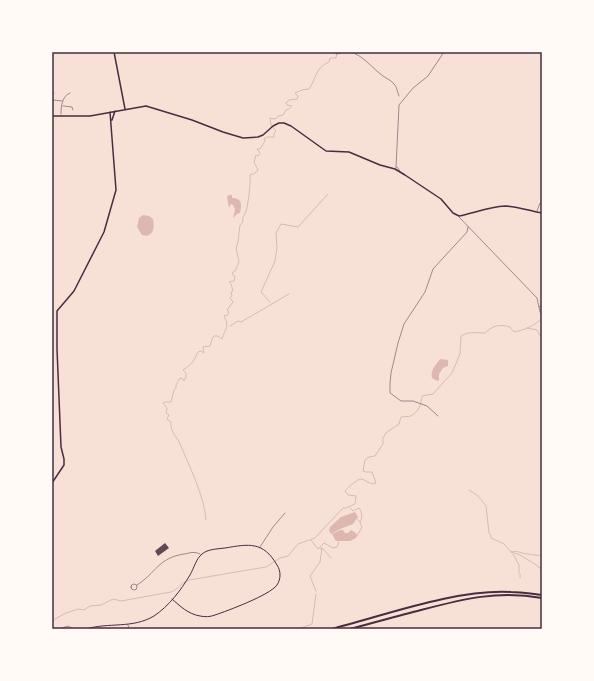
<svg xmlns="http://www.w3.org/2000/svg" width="594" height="681" font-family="'Asap Condensed',sans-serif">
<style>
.water{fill:#dcb8b0}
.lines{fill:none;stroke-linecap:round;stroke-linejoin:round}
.stream{stroke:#dcb8b0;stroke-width:1}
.building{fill:#644757}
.path{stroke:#4a2c40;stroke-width:0.5}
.service{stroke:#4a2c40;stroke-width:0.5}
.minor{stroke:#4a2c40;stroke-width:0.5}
.tertiary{stroke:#4a2c40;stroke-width:1}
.secondary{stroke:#4a2c40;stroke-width:1.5}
.trunk{stroke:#4a2c40;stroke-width:2}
.neatline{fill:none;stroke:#4a2c40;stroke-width:1.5}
</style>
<rect width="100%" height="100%" fill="#f7e1d7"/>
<path class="water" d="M229 195H232V198C242 198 242 204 240 213L237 214 233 218 235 209 233 205 231 204 229 208 227 197Z
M143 215 149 216 153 219C154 226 155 233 147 236L142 235 137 227 139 218Z
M440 359 448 360V366L443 368 439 374V380L437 381 432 378C430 370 436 365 440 359Z
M355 512 358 517 353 524 340 529 331 534 329 531 330 527 341 517Z
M340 530H343L345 533H348L351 530 356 533 357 536 356 538 350 541H336L332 534Z"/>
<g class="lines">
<path class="stream" d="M270 302 261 292 275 261 277 248 276 233 281 224 298 227 328 194
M230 326 238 321 241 322 289 294
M527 328 537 330 542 339
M469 490 478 496 486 506 489 533 491 536V538L504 544 511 552 520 555 538 566
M350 508 353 511 359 508C363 513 362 518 360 523L362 527 357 536
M357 519 360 522
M206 520C205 498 189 465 180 444 176 435 170 432 171 422L167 419 169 415 166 413 167 408 163 403 165 402H171L174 390 176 388V385L180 378 183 379 184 381 186 377V373L183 370 184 369C191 366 195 359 198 352L201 351 204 353 203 347 210 346 212 339 214 336H218L222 339C225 329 230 327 224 316L225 315 227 316 229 312 227 310 233 302 230 298 232 296 231 292 233 291 231 284 229 282 234 281 235 276 233 275 232 273 235 271 239 262 236 248 238 242 240 225 243 222C242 216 244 216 246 211 248 206 251 180 250 176L251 174H254L258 170 254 162 256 155 258 156 260 153 257 149H260L265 141 264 139 267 137H274V133L276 131 271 125 270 118 274 119 277 118 278 116 283 115 286 110 289 109 292 106 287 105 286 103 289 100 297 99 298 96 295 93 302 90 309 89C316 79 315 68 329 62L330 58H336L337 52
M311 540 318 549 324 543 333 548 337 547 339 542
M320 548 323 549 331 558
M511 552C518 550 522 554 528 554 533 555 537 555 542 556
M513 554 519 565V573
M538 567 542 569
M520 574V578
M316 591 310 576 320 562 322 548
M52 623 55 619 66 613 78 609 84 610 90 606 101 605 113 599 121 601 171 592C179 589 180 583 189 580L266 567 280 558 288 556 298 544 315 538 343 508H346L355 504 356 496 348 495 345 491C347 488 358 479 360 479 364 479 369 483 372 484L376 483 372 472H366L363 471 365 460 369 457 375 456 383 444V438L387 432 399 424 401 417C404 416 408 417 411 416 419 411 421 405 422 396L433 394 452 373 460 354 461 336C469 331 477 333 485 333 493 325 500 324 510 327L514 332C524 330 535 326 542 318
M298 629 312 624 316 594"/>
</g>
<path class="building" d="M165 543 169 548 158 556 155 551Z"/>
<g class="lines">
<path class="path" d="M333 52 337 54 344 52
M350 52C362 54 373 69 383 76 387 79 391 80 394 84 397 87 397 91 399 96"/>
<path class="service" d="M537 211 540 203H542
M539 307 540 312 542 315
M438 416 427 406 413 401H401L390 393V384L391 373 398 343 404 324 425 292 433 269 467 232 468 227"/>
<path class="minor" d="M52 94 54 93
M52 97 53 100 62 101
M63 106 72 107 73 110
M61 114C61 106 62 96 70 93
M397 167 400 171
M396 168 399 105 413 88 428 76 444 52
M459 217 537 298 539 307 542 305
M260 547 273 527 285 513
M131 587a3 3 0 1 1 6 0a3 3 0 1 1-6 0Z
M137 585C156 573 158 558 184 554 190 553 194 551 200 554
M128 625 129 629
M59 629 68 626 74 629"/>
<path class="tertiary" d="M86 629C109 622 132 629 154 616 169 606 181 590 190 575 194 568 196 559 202 554 208 549 217 549 225 548 249 544 263 541 277 565 281 571 281 579 277 585 270 595 227 611 215 615 210 617 205 617 200 616 188 614 180 606 172 599"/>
<path class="secondary" d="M114 52 125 109
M52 116H90L146 106 192 120 223 132 243 138 258 137 263 135 273 126 279 123H284L291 126 326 151 349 152 380 165 395 169 405 175 441 199 453 213 459 216C474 213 489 207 505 206 517 206 530 211 542 213
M112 120 115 111
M52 483 64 465V459L61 447 57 349V311L74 291 104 232 116 190 110 112"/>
<path class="trunk" d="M331 629C386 615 455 589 511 592 522 592 532 594 542 595
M350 629C373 623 397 616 421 610 463 599 498 590 542 598"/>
</g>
<rect width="594" height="681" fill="none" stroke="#fffaf5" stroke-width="106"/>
<rect x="53" y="53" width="488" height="575" class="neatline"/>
</svg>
